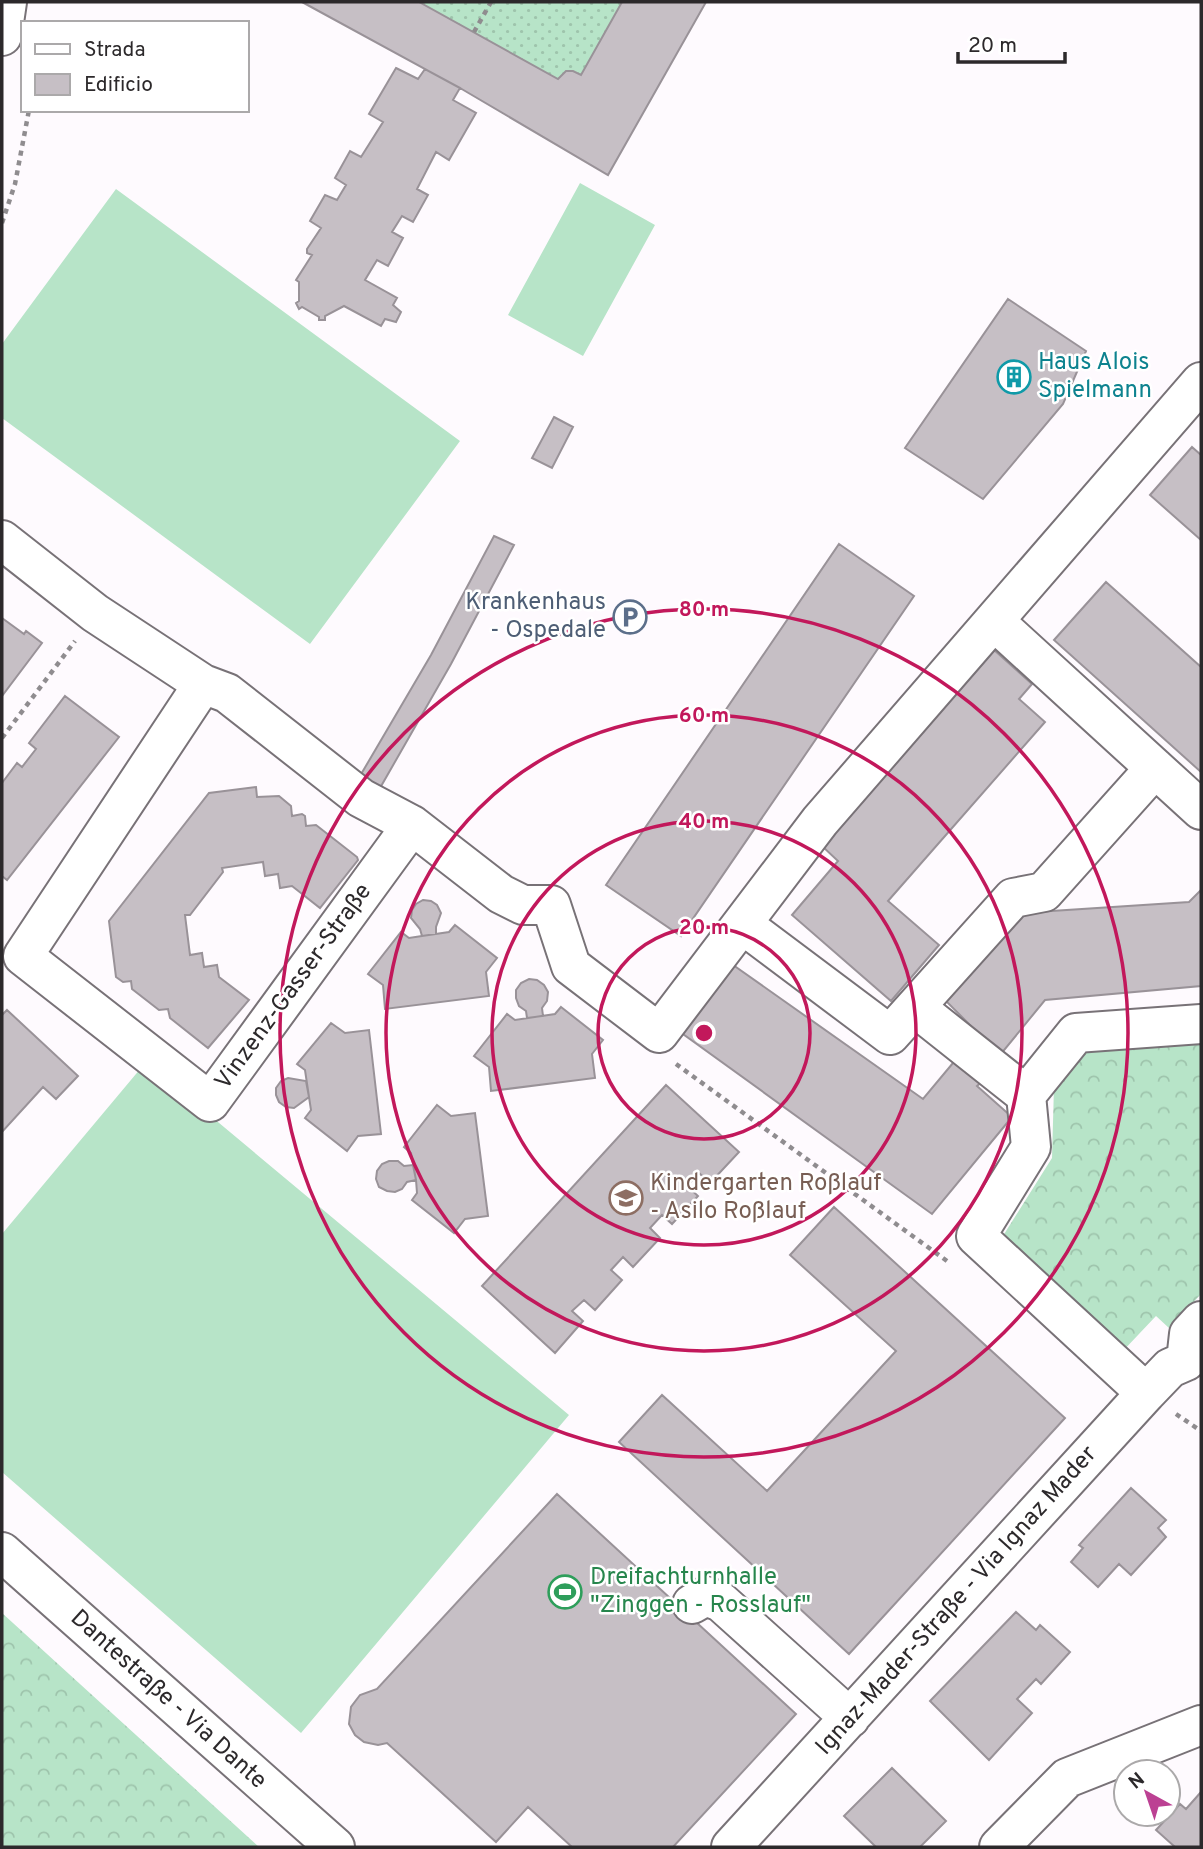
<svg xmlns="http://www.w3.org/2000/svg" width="1203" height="1849" font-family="Overpass,sans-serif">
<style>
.grass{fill:url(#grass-dots)}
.forest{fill:url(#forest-crowns)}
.pitch{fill:#b7e4c8}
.building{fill:#c6bfc5;stroke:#999298;stroke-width:2}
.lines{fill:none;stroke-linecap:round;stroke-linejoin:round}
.minor-casing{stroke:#787277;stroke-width:42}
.path{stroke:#8f8c8f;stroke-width:4.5;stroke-dasharray:5 5;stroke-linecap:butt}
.minor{stroke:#fff;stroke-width:38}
.ring{fill:none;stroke:#c2185b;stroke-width:3.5}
.labels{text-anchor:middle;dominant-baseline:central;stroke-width:5;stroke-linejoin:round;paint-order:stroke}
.culture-label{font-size:24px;fill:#0d838f;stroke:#fff;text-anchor:start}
.service-label{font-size:24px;fill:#4e5e75;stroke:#fff;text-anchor:end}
.street-label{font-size:24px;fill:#2c292b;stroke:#fff}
.education-label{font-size:24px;fill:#785e54;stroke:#fff;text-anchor:start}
.leisure-label{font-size:24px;fill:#27864d;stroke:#fff;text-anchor:start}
.centre{fill:#c2185b;stroke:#fff;stroke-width:3.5}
.ring-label{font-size:21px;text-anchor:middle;font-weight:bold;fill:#c2185b;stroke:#fff;stroke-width:5;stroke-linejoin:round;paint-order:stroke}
</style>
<defs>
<pattern id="grass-dots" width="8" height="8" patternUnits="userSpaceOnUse" patternTransform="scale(1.75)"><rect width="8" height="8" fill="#b7e4c8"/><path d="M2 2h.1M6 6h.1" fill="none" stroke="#9ec4ac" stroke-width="1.8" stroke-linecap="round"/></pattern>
<pattern id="forest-crowns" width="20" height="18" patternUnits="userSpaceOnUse" patternTransform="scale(1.75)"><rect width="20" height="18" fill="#b7e4c8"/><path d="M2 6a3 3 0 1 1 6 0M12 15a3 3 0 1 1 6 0" fill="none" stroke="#9ec4ac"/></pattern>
</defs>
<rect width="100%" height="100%" fill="#fefafe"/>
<path class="grass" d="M419 2H622L581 75C572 68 565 70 558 79Z"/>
<path class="forest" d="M1201 1034V1294L1169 1328 1156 1316 1121 1353 1001 1239 1052 1158 1054 1086 1089 1042Z
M2 1613 259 1847H2Z"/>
<path class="pitch" d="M580 183 655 225 583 356 508 315Z
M116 189 460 441 310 644 2 418V344Z
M146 1062 569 1415 301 1733 2 1472V1234Z"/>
<path class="building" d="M302 2H419L558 79 566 71H573L581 75 622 2H706L608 175 460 88Z
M396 68 418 79 425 69 460 88 453 100 476 113 449 160 436 152 417 189 428 195 413 222 402 216 392 232 403 238 388 266 377 260 365 280 397 298 393 305 401 312 396 322 385 319 381 326 344 306 325 316V320H319V317L302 307 299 309 296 303 299 301V282L296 280 312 255 307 253V249L321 228 310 221 325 195 337 200 346 185 335 178 350 151 361 157 383 122 369 114Z
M1008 299 1086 351 1063 404 983 499 905 448Z
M554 417 573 427 552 468 532 458Z
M1192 447 1201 455V540L1150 495Z
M494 536 514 545 451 664 380 788 360 776 431 655Z
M839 544 914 596 681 936 606 885Z
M1106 582 1201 667V772L1054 640Z
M2 618 24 634 26 631 42 643 2 696Z
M993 649 1032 684 1019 699 1045 722 888 901 939 945 891 1001 792 915 838 861 822 846Z
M65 696 119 737 7 880 2 876V783L17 763 22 767 36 749 29 743Z
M256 787 257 797 279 796 291 806 292 816 302 814 305 816 306 826 316 825 357 857 358 860 320 908 292 886 280 888 278 874 265 876 263 862 222 868 223 872 190 915H185L190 955 202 953 204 967 217 965 219 977 249 1000 208 1048 170 1018 168 1009 159 1010 132 989 131 981 123 982 116 977 109 921 209 793Z
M1201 890V986L1045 1000 996 1060 985 1040 943 998 1021 913 1189 902Z
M423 900 431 901 437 905 441 913 436 927V934L422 936 420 929 411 918 412 910 416 904Z
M455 925 497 958 486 972 489 996 385 1009 383 985 368 974 401 932 409 938 422 936 449 932Z
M726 960 923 1099 958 1057 985 1079 977 1086 1012 1117 932 1214 676 1029Z
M529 979 537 980 544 985 548 992 547 1001 542 1008 543 1016 527 1018 526 1011 519 1006 516 998V990L521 983Z
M561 1007 603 1040 592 1054 595 1078 491 1091 489 1067 474 1056 507 1014 515 1020 555 1014Z
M7 1010 78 1076 56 1099 43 1087 2 1132V1015Z
M331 1023 345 1033 369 1030 381 1134 358 1136 347 1151 305 1118 311 1110 309 1097 305 1070 297 1064Z
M288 1078 306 1081 309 1097 294 1108 286 1107 279 1102 276 1095V1088L281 1081Z
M666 1085 739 1152 710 1183 699 1173 687 1186 698 1196 672 1224 662 1215 650 1228 660 1238 633 1267 623 1257 611 1270 622 1280 595 1310 584 1300 572 1311 583 1321 555 1353 482 1286Z
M437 1105 451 1116 475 1113 488 1216 465 1219 454 1233 412 1200 417 1193 416 1180 411 1153 404 1147Z
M389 1161H398L404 1166 413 1165 416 1180 407 1182 402 1189 395 1192 387 1191 379 1187 376 1179 377 1171 382 1164Z
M834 1207 1065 1418 849 1654 619 1442 662 1395 767 1491 896 1351 790 1255Z
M1131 1488 1166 1520 1158 1528 1166 1537 1131 1575 1119 1564 1098 1587 1071 1562 1083 1548 1079 1545Z
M557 1494 796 1714 673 1847H572L528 1807 496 1842 387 1743 378 1745 364 1742 355 1735 349 1724 351 1707 360 1695 377 1689Z
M1016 1612 1036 1630 1040 1625 1070 1652 1041 1684 1036 1679 1017 1699 1032 1713 989 1760 930 1701Z
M892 1768 946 1821 920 1847H876L844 1816Z
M1201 1792V1847H1175L1156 1830 1180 1804 1186 1809Z"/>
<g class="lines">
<defs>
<path id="minor" d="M2 36 7 2
M2 540 95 613 203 684 227 693 361 798 412 825 501 894 523 905H551L571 966 659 1033 820 821 1201 382
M994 621 1155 768
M203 684 23 956 210 1102 412 825
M742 924 890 1035 1013 898 1044 892 1155 768 1201 810
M915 1007 1026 1095 1031 1147 976 1236 1146 1393
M1026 1095 1076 1033 1201 1024
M1186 1361 1189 1334 1201 1321
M2 1552 335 1847
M692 1604 706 1596 721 1602 850 1718
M731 1847 1146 1393 1170 1368 1186 1361
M999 1847 1067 1778 1201 1725"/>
</defs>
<use href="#minor" class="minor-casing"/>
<path class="path" d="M474 32 491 2
M2 223 15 184 29 110
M2 738 75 641
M676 1064 947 1261
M1176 1414 1201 1431"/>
<use href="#minor" class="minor"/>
</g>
<g class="ring">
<circle cx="704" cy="1033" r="106"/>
<circle cx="704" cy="1033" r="212"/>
<circle cx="704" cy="1033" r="318"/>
<circle cx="704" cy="1033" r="424"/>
</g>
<defs>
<symbol id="building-ring" viewBox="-11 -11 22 22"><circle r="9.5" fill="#fff" stroke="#0f9aa8" stroke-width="1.5"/><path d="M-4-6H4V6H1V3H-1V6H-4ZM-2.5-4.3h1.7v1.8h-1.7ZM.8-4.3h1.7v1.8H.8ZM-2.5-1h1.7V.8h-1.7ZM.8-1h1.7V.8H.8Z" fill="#0f9aa8"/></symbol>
<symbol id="parking-ring" viewBox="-11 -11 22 22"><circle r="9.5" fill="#fff" stroke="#5c6f8a" stroke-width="1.5"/><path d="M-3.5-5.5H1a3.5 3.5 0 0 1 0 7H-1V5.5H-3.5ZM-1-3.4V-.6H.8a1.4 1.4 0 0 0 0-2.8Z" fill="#5c6f8a"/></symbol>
<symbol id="school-ring" viewBox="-11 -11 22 22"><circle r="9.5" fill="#fff" stroke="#8d6e63" stroke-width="1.5"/><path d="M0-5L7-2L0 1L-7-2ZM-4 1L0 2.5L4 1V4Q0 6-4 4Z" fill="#8d6e63"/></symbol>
<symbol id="stadium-ring" viewBox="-11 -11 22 22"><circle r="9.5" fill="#fff" stroke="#2e9e5b" stroke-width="1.5"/><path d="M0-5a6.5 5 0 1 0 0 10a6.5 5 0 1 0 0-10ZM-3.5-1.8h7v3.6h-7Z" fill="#2e9e5b"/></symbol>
</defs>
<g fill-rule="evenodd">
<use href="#building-ring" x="995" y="358" width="38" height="38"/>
<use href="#parking-ring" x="611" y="598" width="38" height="38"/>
<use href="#school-ring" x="607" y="1179" width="38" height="38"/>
<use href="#stadium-ring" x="546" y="1573" width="38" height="38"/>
</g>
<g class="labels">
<g class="culture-label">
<text x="1038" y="363">Haus Alois<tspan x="1038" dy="28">Spielmann</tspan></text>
</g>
<g class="service-label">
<text x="606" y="603">Krankenhaus<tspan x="606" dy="28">- Ospedale</tspan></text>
</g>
<g class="street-label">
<text transform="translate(294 987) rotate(-54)">Vinzenz-Gasser-Straße</text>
<text transform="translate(957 1601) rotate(-48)">Ignaz-Mader-Straße - Via Ignaz Mader</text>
<text transform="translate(168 1700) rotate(42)">Dantestraße - Via Dante</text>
</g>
<g class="education-label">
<text x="650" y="1184">Kindergarten Roßlauf<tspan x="650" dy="28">- Asilo Roßlauf</tspan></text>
</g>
<g class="leisure-label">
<text x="590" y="1578">Dreifachturnhalle<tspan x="590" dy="28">"Zinggen - Rosslauf"</tspan></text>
</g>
</g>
<circle cx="704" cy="1033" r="10" class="centre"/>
<g class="ring-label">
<text x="704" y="616">80 m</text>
<text x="704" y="722">60 m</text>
<text x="704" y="828">40 m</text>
<text x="704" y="934">20 m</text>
</g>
<rect width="1203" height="1849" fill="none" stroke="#2c292b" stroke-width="7"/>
<rect x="21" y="21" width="228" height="91" fill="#ffffff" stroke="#aba9aa" stroke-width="2"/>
<rect x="35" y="44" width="35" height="10" fill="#ffffff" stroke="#aba9aa" stroke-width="2"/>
<text x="84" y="56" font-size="21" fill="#2c292b">Strada</text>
<rect x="35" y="74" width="35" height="21" fill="#c6bfc5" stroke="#aba9aa" stroke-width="2"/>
<text x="84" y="91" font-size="21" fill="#2c292b">Edificio</text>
<g transform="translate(1147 1793) rotate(320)"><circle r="33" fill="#ffffff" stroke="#aba9aa" stroke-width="2"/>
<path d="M0-5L12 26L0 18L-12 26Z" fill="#bc4193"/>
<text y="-10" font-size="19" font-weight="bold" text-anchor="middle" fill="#2c292b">N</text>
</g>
<path d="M958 52v10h107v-10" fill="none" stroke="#2c292b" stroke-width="3.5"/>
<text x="968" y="52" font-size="21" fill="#2c292b" stroke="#ffffff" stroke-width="5" paint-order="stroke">20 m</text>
</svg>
